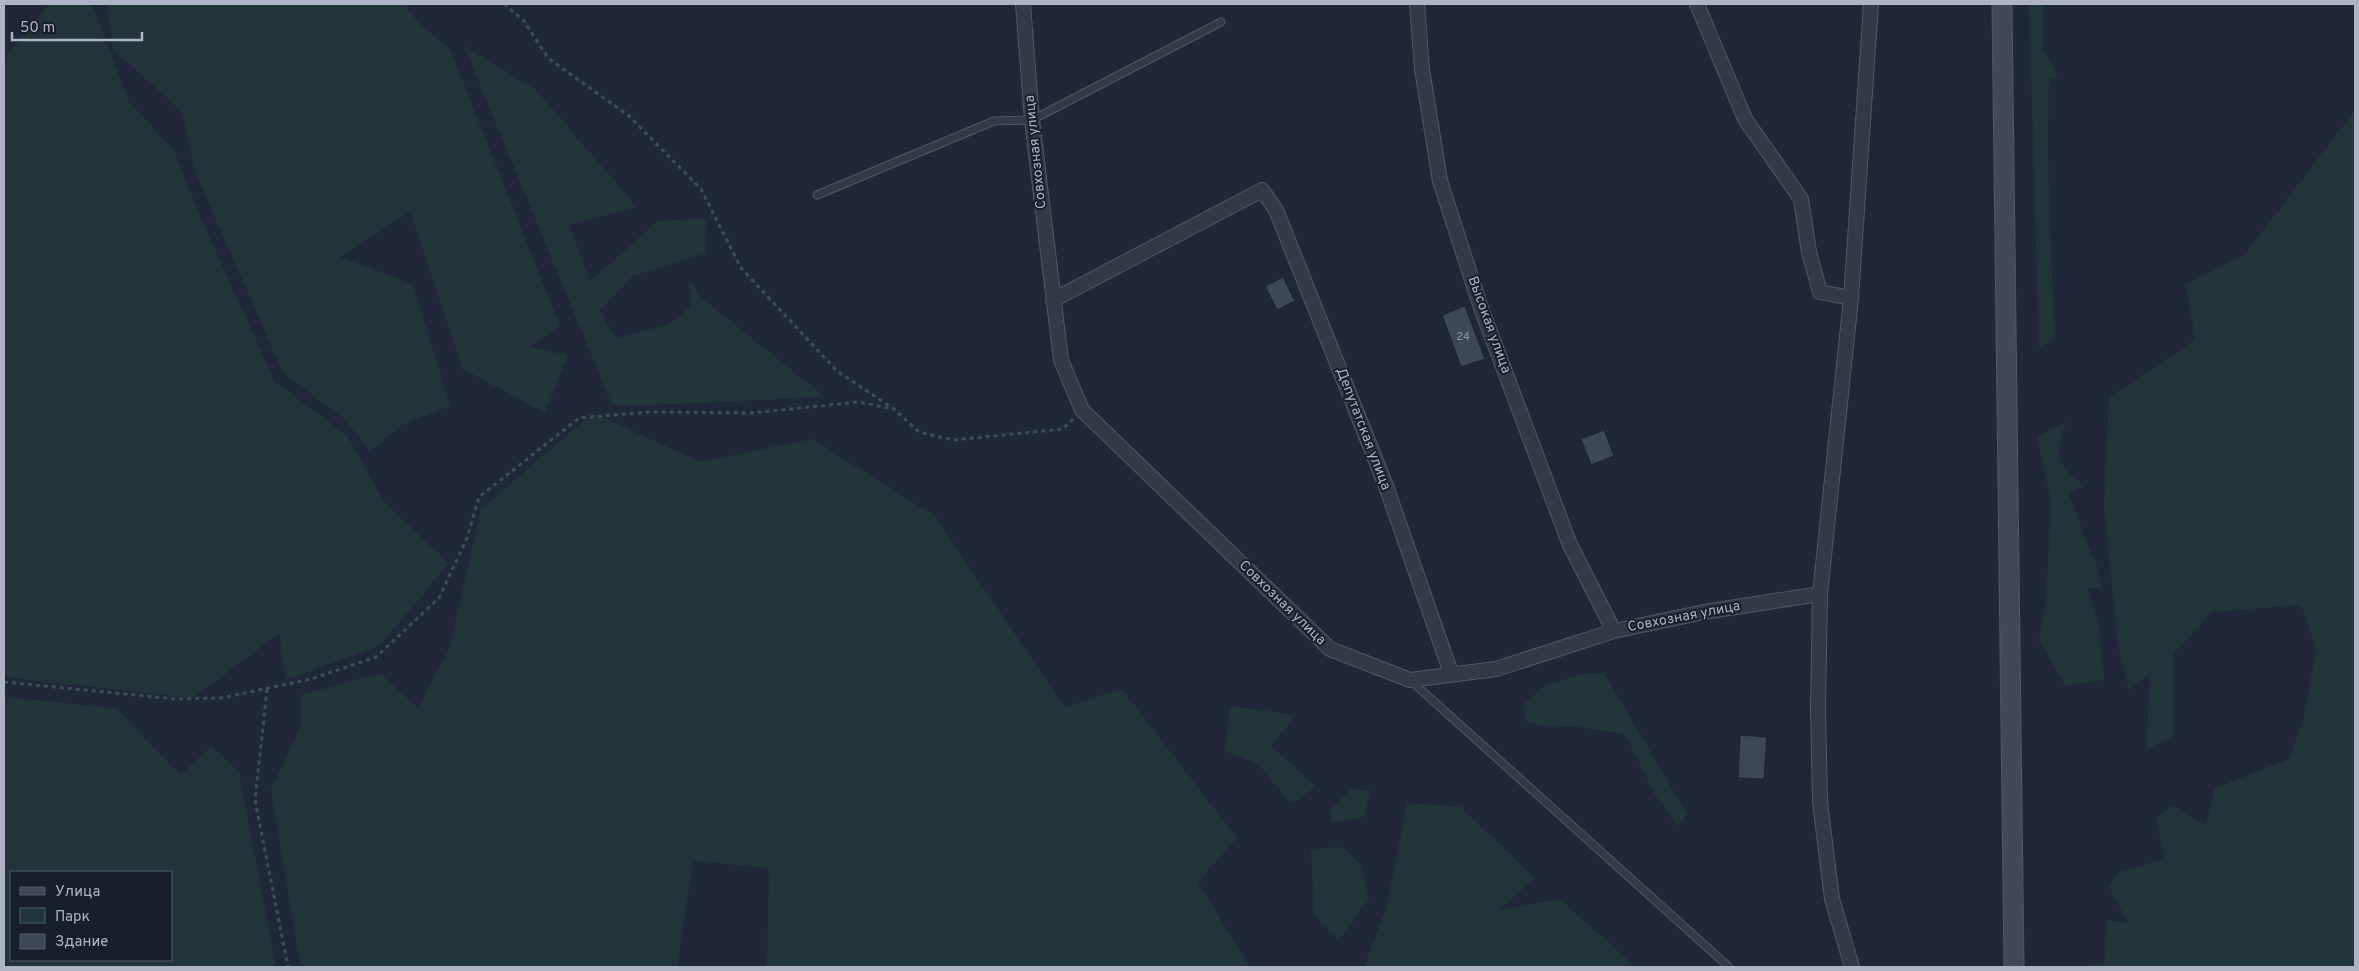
<svg xmlns="http://www.w3.org/2000/svg" width="2359" height="971" font-family="Overpass,sans-serif">
<style>
.green{fill:#203439;fill-rule:evenodd}
.building{fill:#3d475a;stroke:#1a212e}
.lines{fill:none;stroke-linecap:round;stroke-linejoin:round}
.lane-casing{stroke:#505766;stroke-width:9}
.street-casing{stroke:#505766;stroke-width:16}
.secondary-casing{stroke:#505766;stroke-width:21}
.path{stroke:#3b5053;stroke-width:3;stroke-dasharray:4 4;stroke-linecap:butt}
.lane{stroke:#323a48;stroke-width:7}
.street{stroke:#323a48;stroke-width:14}
.secondary{stroke:#40485b;stroke-width:19}
.labels{text-anchor:middle;dominant-baseline:central;stroke-width:4;stroke-linejoin:round;paint-order:stroke}
.number-label{font-size:11px;fill:#9099aa}
.street-label{font-size:14px;fill:#acb4c5;stroke:#181f2c}
</style>
<rect width="100%" height="100%" fill="#1f2838"/>
<path class="green" d="M49 4H92L130 104 173 149 203 223 275 382 347 435 384 502 449 563 381 645 286 680 279 634 193 698 4 677V60Z
M107 4H405L417 21 450 49 560 326 528 347 568 355 545 413 463 369 410 211 340 257 413 284 450 406 401 425 370 452 344 418 283 373 195 172 182 111 113 50Z
M2029 4H2043V52L2051 61 2058 78 2049 80C2046 166 2051 253 2055 339L2039 349Z
M464 46 536 90 637 207 569 225 590 281 658 221 707 218 705 254 633 276 600 311 616 338 669 324 691 306 689 279 702 298 825 397 631 406 612 405Z
M2355 110V967H2090V964L2104 963 2107 920 2128 923 2108 885 2120 872 2165 859 2156 818 2171 805 2206 825 2215 788 2289 759 2304 718 2316 648 2301 605 2212 612 2173 654 2174 736 2146 750 2150 674 2129 690 2118 646 2104 506 2109 397 2195 340 2186 284 2245 254Z
M593 413 701 462 812 439 935 516 1065 708 1122 689 1237 838 1198 882 1250 967H767L769 868 693 861 677 967H301L271 790 301 725V695L380 673 418 708 450 647 481 509Z
M2066 422C2055 462 2053 458 2084 486L2069 493 2084 536 2097 566 2102 589 2088 588 2099 626 2104 680 2066 686 2039 641 2046 603 2051 501 2037 437Z
M1585 673 1605 674 1687 814 1678 827 1655 795 1625 734 1578 727 1542 726 1526 721 1523 704 1547 685Z
M4 697 116 708 181 775 211 746 239 773 276 967H4ZM11 872H171V960H11Z
M1230 706 1296 715 1272 746 1316 787 1290 804 1259 764 1225 751Z
M1351 789 1371 791 1364 817 1331 823V808Z
M1407 803 1461 807 1535 878 1499 910 1560 899 1636 967H1364L1387 905Z
M1343 847 1361 865 1369 899 1339 940 1314 915 1311 849Z"/>
<path class="building" d="M1283 277 1295 301 1277 310 1265 286Z
M1465 306 1485 359 1461 367 1442 315Z
M1604 430 1614 456 1591 465 1581 439Z
M1740 735 1767 737 1764 779 1738 778Z"/>
<g class="lines">
<defs>
<path id="lane" d="M817 195 994 121 1032 120 1221 22
M1410 680 1729 967"/>
<path id="street" d="M1023 4 1032 120 1061 360 1082 410 1330 649 1410 680 1496 669 1614 631 1704 612 1820 594
M1417 4 1422 69 1440 181 1481 308 1570 545 1614 631
M1697 4 1745 119 1801 199 1809 252 1820 292 1851 298
M1053 300 1262 190 1276 210 1386 486 1451 673
M1852 967 1832 899 1820 802 1818 708 1820 594 1851 298 1871 4"/>
<path id="secondary" d="M2002 4 2014 967"/>
</defs>
<use href="#lane" class="lane-casing"/>
<use href="#street" class="street-casing"/>
<use href="#secondary" class="secondary-casing"/>
<path class="path" d="M504 4 524 21 548 58 629 116 701 189 741 268 837 371 894 409 919 432 953 440 1063 429 1073 419
M4 682 176 699 221 698 311 679 376 657 439 598 467 538 479 497 579 418 649 412 751 413 858 402 894 409
M267 689 255 800 288 967"/>
<use href="#lane" class="lane"/>
<use href="#street" class="street"/>
<use href="#secondary" class="secondary"/>
</g>
<g class="labels">
<g class="number-label">
<text x="1463" y="337">24</text>
</g>
<g class="street-label">
<text transform="translate(1036 152) rotate(-96)">Совхозная улица</text>
<text transform="translate(1489 325) rotate(70)">Высокая улица</text>
<text transform="translate(1363 429) rotate(69)">Депутатская улица</text>
<text transform="translate(1282 603) rotate(44)">Совхозная улица</text>
<text transform="translate(1684 617) rotate(-11)">Совхозная улица</text>
</g>
</g>
<rect width="2359" height="971" fill="none" stroke="#acb4c5" stroke-width="10"/>
<rect x="10" y="871" width="162" height="90" fill="#181f2c" stroke="#535b69"/>
<rect x="20" y="887" width="25" height="8" fill="#40485b" stroke="#535b69"/>
<text x="55" y="896" font-size="15" fill="#acb4c5">Улица</text>
<rect x="20" y="908" width="25" height="15" fill="#203439" stroke="#535b69"/>
<text x="55" y="921" font-size="15" fill="#acb4c5">Парк</text>
<rect x="20" y="934" width="25" height="15" fill="#3d475a" stroke="#535b69"/>
<text x="55" y="946" font-size="15" fill="#acb4c5">Здание</text>
<path d="M12 32v8h130v-8" fill="none" stroke="#acb4c5" stroke-width="2.5"/>
<text x="20" y="32" font-size="15" fill="#acb4c5" stroke="#181f2c" stroke-width="4" paint-order="stroke">50 m</text>
</svg>
